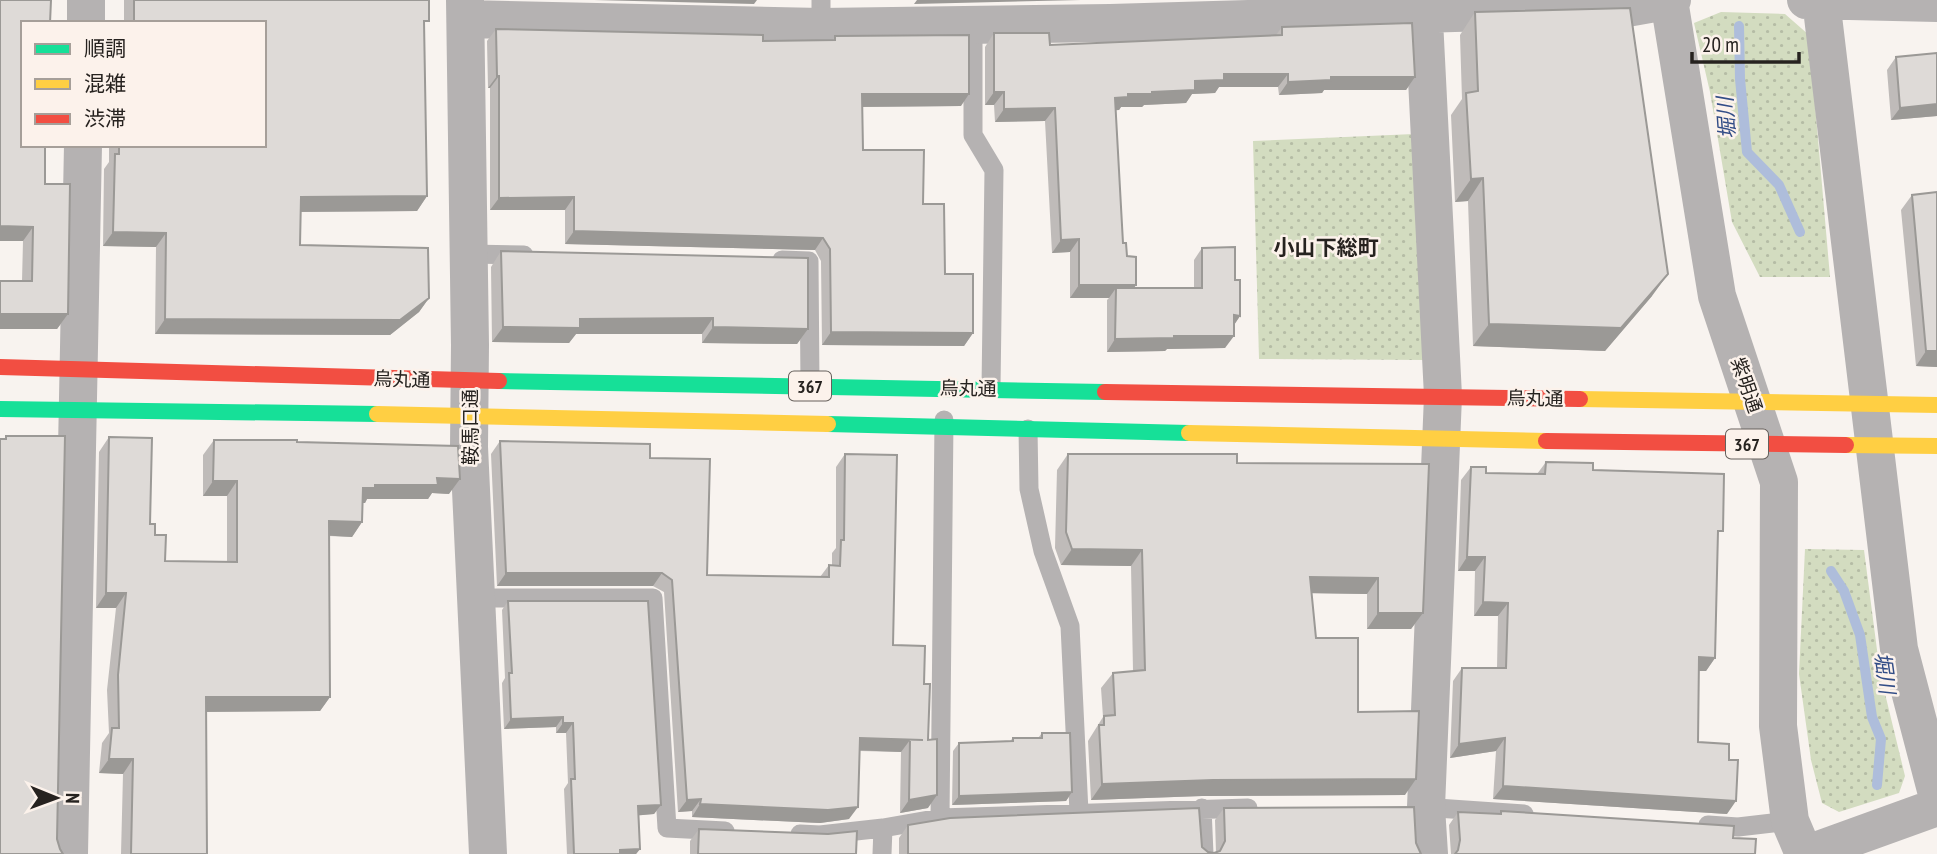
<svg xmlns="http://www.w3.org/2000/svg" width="1937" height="854" font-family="'PT Sans Narrow','Noto Sans JP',sans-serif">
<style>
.green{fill:url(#green-dots)}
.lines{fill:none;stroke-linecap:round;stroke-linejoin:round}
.stream{stroke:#aebddb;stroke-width:10}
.lane{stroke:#b5b2b2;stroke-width:19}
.street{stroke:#b5b2b2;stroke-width:38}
.fast{stroke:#16e098;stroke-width:16}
.slow{stroke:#ffcf43;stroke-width:16}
.jam{stroke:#f24e42;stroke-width:16}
.wall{fill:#bfbbb9}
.shaded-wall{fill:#9b9996}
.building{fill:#dedad7;stroke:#9b9996;stroke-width:2}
.labels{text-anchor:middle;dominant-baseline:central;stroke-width:5;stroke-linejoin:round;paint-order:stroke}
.shield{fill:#fcf2eb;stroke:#66605c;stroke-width:2}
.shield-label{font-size:18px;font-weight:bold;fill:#26221f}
.street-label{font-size:19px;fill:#26221f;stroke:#fcf2eb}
.water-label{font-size:21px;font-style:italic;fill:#324d87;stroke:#fcf2eb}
.neighbourhood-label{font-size:21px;font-weight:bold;fill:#26221f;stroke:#fcf2eb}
</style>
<defs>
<pattern id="green-dots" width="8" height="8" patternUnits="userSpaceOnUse" patternTransform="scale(1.75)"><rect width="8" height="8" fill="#d3dcc0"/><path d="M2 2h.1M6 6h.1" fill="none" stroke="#b5bca5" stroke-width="1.8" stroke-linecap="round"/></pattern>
</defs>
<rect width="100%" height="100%" fill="#f8f3ef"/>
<path class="green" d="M1721 12 1785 14 1809 35 1830 277H1760L1732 222 1710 92 1694 23Z
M1414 134 1427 360 1259 359 1253 141Z
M1805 549 1864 550 1880 673 1905 776 1899 793 1839 812 1822 803 1811 760 1799 674Z"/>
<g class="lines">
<path class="stream" d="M1739 26 1740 79 1747 152 1779 185 1800 232
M1831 571 1844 591 1860 635 1872 717 1881 739 1877 785"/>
<path class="lane" d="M973 25V135L994 170 991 388
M821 27V0
M469 254 524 255
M782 260 809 261 810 386
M1028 429 1029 489 1043 551 1070 626 1079 812
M476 598H653L667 828 725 831
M1422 807 1524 814
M1202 808 1204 854
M940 818 944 420
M1708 825 1738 827 1790 821
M800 834 820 835 883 828 940 818 1248 808
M882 854 883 828"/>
<path class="street" d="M465 0 470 345 469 447 488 854
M1423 0 1443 396 1426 807 1429 854
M1669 0 1717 296 1779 482 1778 726 1790 821 1804 854
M1806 0 1937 3
M1821 0 1899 649 1937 794
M466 19 821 27 1110 23 1627 8 1672 0
M86 23V0
M69 854 83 145
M1807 854 1937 807"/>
<path class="fast" d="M499 381 1105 392
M0 409 377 414
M828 424 1189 433"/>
<path class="slow" d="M1580 399 1937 405
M377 414 828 424
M1189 433 1546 441
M1846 445 1937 446"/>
<path class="jam" d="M0 367 499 381
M1105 392 1580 399
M1546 441 1846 445"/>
</g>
<path class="wall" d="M0 0 23 23 45 184 68 314 57 329H0V281H22L23 241H0Z
M124 0H429L424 28 427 196 417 211 301 212 300 245 429 298 419 312 390 335 155 334 156 247 103 246 104 169 109 162V145H264V23H124Z
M1475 12 1652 296 1605 351 1473 346 1468 201 1455 202 1451 115 1462 99 1460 35Z
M1282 27 1415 77 1406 90H1324L1322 93 1279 95 1278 87H1219L1215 93 1192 94 1186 103 1144 105 1142 107H1121L1119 110H1116L1123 243 1136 285 1134 288H1194V260L1202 248 1235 280 1240 316 1234 325 1225 348 1167 349 1165 351 1107 352V300L1109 298H1070V252L1052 253 1045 121 995 122 994 105H985V47L994 33 1050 45 1276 35Z
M496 29 763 41 833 40 835 36 961 106 862 107 863 150 923 204 945 274 973 333 964 346 822 345 821 261 815 250 565 244V210H490V88H488L487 41Z
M1896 57 1937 116 1891 120 1887 70Z
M1912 195 1937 367 1916 366 1901 210Z
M501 251 808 329 797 344 702 343V334H576L569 343 492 342 491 267Z
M109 437 155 535 165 561 227 562V496H203V455L214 440 297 442 449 494 432 493 428 499H367L365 503H362V522L352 537 329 536 330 697 320 711 206 712 207 854H121L123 774 99 773 102 743 109 733 107 690 116 608H96L99 452Z
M500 441 650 458 707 575 820 577 829 565H832V553L836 548V467L845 454 893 645 924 684 928 740V808L900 813 901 752 860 751 849 819 820 823 692 817V811L678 812 664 592 653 586H497L491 454Z
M1068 454 1237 463 1423 613 1411 629H1367V594L1311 593 1316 638 1405 795 1202 796 1091 800 1088 741 1103 717 1101 688 1113 673 1133 671 1131 566 1061 565 1055 548 1057 470Z
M1546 462 1593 470 1718 538 1715 658 1706 671H1699L1698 742 1727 814 1493 799 1496 751 1450 758 1453 681 1462 668H1497L1498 616H1474L1475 571H1458L1461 480 1471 467 1486 473 1537 474Z
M508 601 661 805 654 814 639 815 640 849 636 854H567L564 789 568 783 566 733H556V727L504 729 502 683 505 678 502 610Z
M1042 733 1072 792 1066 801 952 805 953 751 959 743 1010 741 1013 738H1038Z
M1224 808 1416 843 1421 854H899V838L908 825 1202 847 1208 852 1214 853H1216L1215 820Z
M1501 811 1733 838 1755 854H1451L1449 825 1458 812 1499 814Z
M699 829 856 854H690V841Z"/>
<path class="shaded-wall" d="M594 0H757L754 4Z
M917 0H1081L914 4Z
M1224 74H1288L1278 87H1219L1215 93 1192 94 1186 103 1144 105 1142 107H1121L1119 110 1106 111 1115 98 1128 94 1152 92Z
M497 76H499L490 88H488Z
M1331 77H1415L1406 90H1324L1322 93 1279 95 1288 82Z
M994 92H1004L994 105H985Z
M862 94H969L961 106 854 107Z
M1937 104V116L1891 120 1900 108Z
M1055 108 1045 121 995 122 1004 109Z
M1483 178 1468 201 1455 202 1471 179Z
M427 196 417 211 290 212 301 197Z
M574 197 565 210H490L499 198Z
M0 226 33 227 23 241H0Z
M574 231 823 238 815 250 565 244Z
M113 232 166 233 156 247 103 246Z
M1079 239 1070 252 1052 253 1061 240Z
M1668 274 1652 296 1605 351 1473 346 1489 324Z
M1079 285H1136L1127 298 1116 288 1109 298H1070Z
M429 298 419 312 390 335 155 334 165 319Z
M0 314H68L57 329H0Z
M1234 315 1240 316 1232 328Z
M713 318 702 334H576L569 343 492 342 503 327 580 319Z
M713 327 808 329 797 344 702 343Z
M831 332 973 333 964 346 822 345Z
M1174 336H1234L1225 348 1167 349 1165 351 1107 352 1115 339Z
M1926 351H1937V367L1916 366Z
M437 478 460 479 449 494 432 493 428 499H367L365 503H352L363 488 375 485Z
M213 481H237L227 496H203Z
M329 521 362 522 352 537 319 535Z
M1072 549 1142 550 1131 566 1061 565Z
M1467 557H1485L1475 571H1458Z
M506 573H662L653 586H497Z
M1310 577 1378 578 1367 594 1299 593Z
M106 593H126L116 608H96Z
M1483 602 1508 603 1498 616H1474Z
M1378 613H1423L1411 629H1367Z
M1699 657 1715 658 1706 671H1690Z
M206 697H330L320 711 195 712Z
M563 717 556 727 504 729 511 719Z
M563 723H573L566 733H556Z
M860 738 923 740H910L901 752 852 750Z
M1505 738 1496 751 1450 758 1459 744Z
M109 759H133L123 774 99 773Z
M1416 779 1405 795 1202 796 1091 800 1102 784 1213 780Z
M1503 786 1736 801 1727 814 1493 799Z
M1072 792 1066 801 952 805 959 796Z
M937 795 928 808 900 813 909 800Z
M701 799 692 811 678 812 687 800Z
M700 804 858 807 849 819 820 823 692 817Z
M661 805 654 814 632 816 638 806Z
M640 849 636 854H617L620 850Z"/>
<path class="building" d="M0 0H51L50 23H23V145H45V184H70L68 314H0V281H32L33 227 0 226Z
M134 0H429V21H424L427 196 301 197 300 245 428 248 429 298 400 320 165 319 166 233 113 232 115 154H119V145H264V23H134Z
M1630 8 1668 274 1621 328 1489 324 1483 178 1471 179 1466 93 1478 91 1475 12Z
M1412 23 1415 77H1331V80L1288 82V74H1224V80L1195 81V90L1152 92V94H1128V97L1115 98 1123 243H1126L1127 256 1136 257V285H1079V239L1061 240 1055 108 1004 109V92H994V33H1049L1050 45 1282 35V27Z
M496 29 763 35V41L835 40V36L969 35V94H862L863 150H924L923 204H944L945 274H973V333L831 332 830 249 823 238 574 231V197L499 198V76H497Z
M1937 53V104L1900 108 1896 57Z
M1937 192V351H1926L1912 195Z
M1235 247V280H1240V316L1234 315V336H1174V338L1115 339 1116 288H1202V248Z
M501 251 808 258V329L713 327V318L580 319V328L503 327Z
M6 436H65L57 839 60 849 63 854H0V439H6Z
M109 437 152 438 150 524H155V535H166L165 561 237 562V481H213L214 440H297V442L458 446 460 479 437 478 438 485H375V488H363L362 522 329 521 330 697H206L207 854H131L133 759H109L112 728H119L118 675 126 593H106Z
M500 441 650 444V458L710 459 707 575 829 577V565L840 566 841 540H844L845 454 897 455 893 645 925 646 924 684H930L928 740 937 739V795L909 800 910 740H923L860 738 858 807 828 810 700 804 701 799 687 800 672 580 662 573H506Z
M1068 454H1237V463L1429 464 1423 613H1378V578L1310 577 1316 638H1358V712L1419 711 1416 779 1213 780 1102 784 1099 725H1104V716L1115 715 1113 673 1145 670 1142 550 1072 549 1066 532Z
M1546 462 1593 463V470L1724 474 1723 531H1718L1715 658 1699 657 1698 742 1729 744V760H1738L1736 801 1503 786 1505 738 1459 744 1462 668H1506L1508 603 1483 602 1485 557H1467L1471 467H1486V473L1545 474Z
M508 601H648L661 805 638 806 640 849 620 850V854H574L571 779H575L573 723H563V717L511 719 509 673H512Z
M1042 733H1070L1072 792 959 796V743L1013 741V738H1042Z
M1414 807 1416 843 1421 854H908V825L950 818 1199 808 1202 847 1208 852 1214 853 1220 851 1225 841 1224 808Z
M1501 811 1734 826 1733 838 1756 839 1755 854H1455L1458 850 1460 840 1458 812 1501 814Z
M699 829 828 834 857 831 856 854H698Z"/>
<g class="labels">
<g class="shield">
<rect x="789" y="371.5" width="42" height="29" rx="5"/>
<rect x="1726" y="429.5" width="42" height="29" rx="5"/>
</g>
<g class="shield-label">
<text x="810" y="386">367</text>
<text x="1747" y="444">367</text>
</g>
<g class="street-label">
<text transform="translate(402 379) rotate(2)">烏丸通</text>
<text transform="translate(1747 385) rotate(71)">紫明通</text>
<text transform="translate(968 388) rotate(1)">烏丸通</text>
<text transform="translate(1535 398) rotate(1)">烏丸通</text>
<text transform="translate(470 427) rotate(-90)">鞍馬口通</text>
</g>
<g class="water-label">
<text transform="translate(1726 118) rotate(-94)">堀川</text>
<text transform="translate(1885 673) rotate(82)">堀川</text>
</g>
<g class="neighbourhood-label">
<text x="1326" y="247">小山下総町</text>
</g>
</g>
<rect x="21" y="21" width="245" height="126" fill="#fcf2eb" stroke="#a69f99" stroke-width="2"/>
<rect x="35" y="44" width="35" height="10" fill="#16e098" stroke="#a69f99" stroke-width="2"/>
<text x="84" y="56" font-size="21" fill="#26221f">順調</text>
<rect x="35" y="79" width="35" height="10" fill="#ffcf43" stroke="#a69f99" stroke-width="2"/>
<text x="84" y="91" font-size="21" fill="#26221f">混雑</text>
<rect x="35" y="114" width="35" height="10" fill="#f24e42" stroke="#a69f99" stroke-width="2"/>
<text x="84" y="126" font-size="21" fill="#26221f">渋滞</text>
<g transform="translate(56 798) rotate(91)" stroke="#fcf2eb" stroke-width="5" paint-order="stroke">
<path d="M0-5L12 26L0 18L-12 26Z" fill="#26221f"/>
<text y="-10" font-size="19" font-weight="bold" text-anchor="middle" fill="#26221f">N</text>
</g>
<path d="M1692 52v10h107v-10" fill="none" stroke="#26221f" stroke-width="3.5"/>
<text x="1702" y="52" font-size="21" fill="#26221f" stroke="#fcf2eb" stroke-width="5" paint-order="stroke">20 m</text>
</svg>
